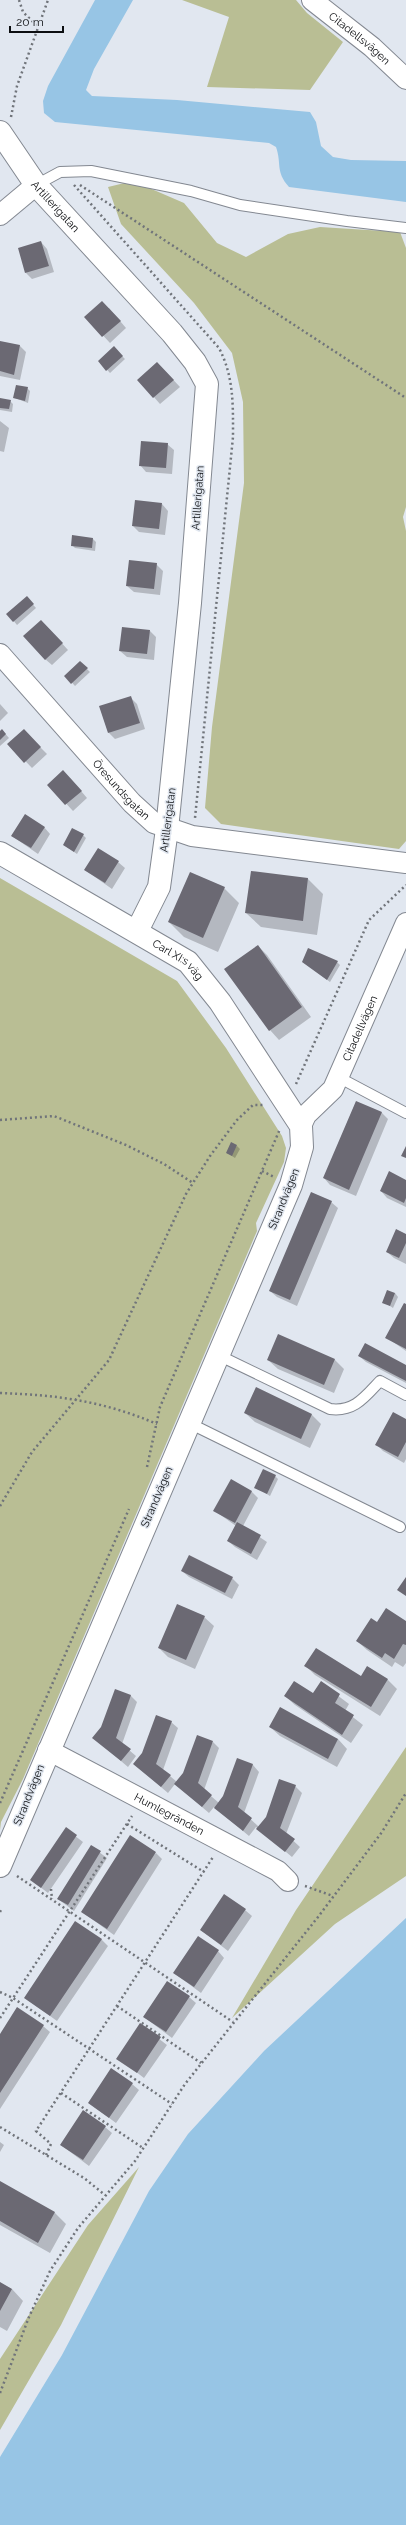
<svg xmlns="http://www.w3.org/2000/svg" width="406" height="2525" font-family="Raleway,sans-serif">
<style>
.green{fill:#b9be94}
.water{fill:#97c5e5}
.shadow{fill:#0003}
.building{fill:#6b6973}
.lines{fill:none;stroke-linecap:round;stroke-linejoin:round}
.lane-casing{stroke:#838891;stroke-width:12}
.street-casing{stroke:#838891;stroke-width:22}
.secondary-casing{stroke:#838891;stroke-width:24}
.path{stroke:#70747a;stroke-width:2.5;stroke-dasharray:2 3;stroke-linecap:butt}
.lane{stroke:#fff;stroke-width:10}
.street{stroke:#fff;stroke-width:20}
.secondary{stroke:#fff;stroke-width:22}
.labels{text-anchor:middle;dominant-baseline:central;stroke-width:3;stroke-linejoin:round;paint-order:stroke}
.street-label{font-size:11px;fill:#0c0e11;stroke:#e1e7f0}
</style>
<rect width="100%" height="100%" fill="#e1e7f0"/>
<path class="green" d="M182 0H296L307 13 343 42 310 90 207 87 229 17Z
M133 181 184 203 217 243 246 257 288 234 320 227 400 232 406 248V507L403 517 406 531V841L399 849 221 824 205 808 212 727 244 483 243 402 232 353 194 303 121 224 108 187Z
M0 878 177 981 226 1048 282 1136 286 1148 284 1162 256 1223 257 1231 23 1779 1 1822 0 1830Z
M406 1747V1876L335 1924 232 2018 296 1910Z
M139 2167 61 2325 0 2430V2359L88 2225Z"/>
<path class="water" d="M95 0H133L94 69 86 90 92 96 177 100 310 112 316 122 321 146 333 157 351 160 406 161V202L289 187C275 171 282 164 276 147L269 143 55 122 44 113 43 101 48 86Z
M406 1918V2525H0V2457L62 2355 149 2191 188 2134 264 2051Z"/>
<path class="shadow" d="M41 242 47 249 54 272 32 279 26 273Z
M109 308 126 328 110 343 86 317Z
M0 342 20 346 26 352 20 380 0 376Z
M114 348 125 359 110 373 99 361Z
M164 370 180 387 160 404 139 380Z
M27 388 30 391 28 403 15 398Z
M0 399 10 401 13 404 12 412 0 410Z
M0 421 9 428 4 452 0 451Z
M167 444 174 450 172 474 146 472 140 465Z
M162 504 168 511 165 535 139 532 133 526Z
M93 539 96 542 95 551 75 548 72 545Z
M156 564 163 571 160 595 134 592 127 586Z
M27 598 36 608 17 625 8 614Z
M48 628 68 650 52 665 45 659Z
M150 631 156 637 154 660 127 657 120 651Z
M80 662 90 672 75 686 66 676Z
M131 698 137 704 145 729 115 739 109 733Z
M0 704 8 713 0 721Z
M2 730 9 738 0 746V732Z
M30 737 47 754 32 768 9 744Z
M70 778 87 798 73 811 49 785Z
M44 827 50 834 38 854 12 836Z
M83 835 86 838 77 854 64 845Z
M118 862 125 868 112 889 85 870Z
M252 872 308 879 323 894 317 935 261 927 246 913Z
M224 888 239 903 218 952 184 937 169 922Z
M258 946 267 955 311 1017 279 1040 270 1030 226 969Z
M303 962H337L340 965 330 982Z
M356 1102 382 1113 388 1119 356 1196 330 1185 324 1178Z
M237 1146 240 1149 235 1158 227 1153Z
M406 1181V1207L387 1198 381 1191Z
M331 1202 338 1208 297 1306 277 1297 270 1291Z
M406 1235V1264L394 1258 387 1252Z
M395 1293 398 1297 393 1308 384 1302Z
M406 1305V1351L386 1337Z
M279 1336 335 1360 344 1369 334 1393 278 1369 268 1360Z
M359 1356 406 1366V1383L366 1362Z
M257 1389 312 1415 321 1424 310 1448 255 1422 245 1413Z
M406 1420V1459L404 1463 383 1451 377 1445Z
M275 1476 278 1479 270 1496 255 1487Z
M232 1481 252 1492 258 1498 243 1526 267 1542 257 1560 235 1547 228 1541 236 1526 215 1511Z
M189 1556 232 1578 239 1585 232 1599 189 1577 182 1571Z
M204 1617 214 1626 195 1669 168 1657 159 1648Z
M406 1622V1663L403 1667 395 1662 392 1667 367 1650 357 1641 378 1623Z
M306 1666 361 1678 368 1667 388 1680 397 1689 380 1716 315 1675Z
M321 1683 349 1704 345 1711 363 1725 351 1743 295 1705 285 1696 313 1694Z
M116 1690 131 1696 137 1702 122 1744 136 1756 128 1767 94 1738 102 1727Z
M171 1722 178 1728 163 1770 177 1782 213 1742 219 1748 204 1790 219 1803 224 1797 238 1760 253 1765 259 1772 244 1813 259 1827 295 1786 302 1793 286 1834 300 1847 292 1857 256 1827 249 1836 214 1807 209 1813 175 1784 168 1793 134 1764Z
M270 1727 338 1739 347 1749 337 1767 280 1736Z
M66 1829 83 1842 48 1893 31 1880Z
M91 1846 107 1858 74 1911 58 1899Z
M156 1853 162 1859 114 1935 82 1912Z
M245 1910 252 1916 228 1951 201 1930Z
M101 1939 108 1946 57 2021 25 1998Z
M218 1951 224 1958 201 1993 174 1973Z
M189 1997 196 2003 172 2038 144 2017Z
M141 2025 167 2045 144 2078 118 2058Z
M43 2026 50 2032 0 2109V2035Z
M132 2084 139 2090 116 2123 89 2103Z
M105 2127 112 2133 89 2166 61 2145Z
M0 2142 4 2145 0 2152Z
M0 2182 55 2213 66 2224 50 2253 0 2225Z
M0 2283 12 2289 23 2301 7 2331 0 2327Z"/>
<path class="building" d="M41 241 49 266 25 273 18 248Z
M102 301 121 321 102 337 84 317Z
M0 341 20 345 14 375 0 371Z
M114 346 123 356 106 371 98 361Z
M157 362 174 380 153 398 137 380Z
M16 385 28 387 25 401 13 398Z
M0 398 11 400 9 409 0 408Z
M141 441 168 443 166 468 139 466Z
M135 500 162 503 159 529 132 526Z
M72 535 93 538 92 548 71 546Z
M129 560 157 563 154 589 126 586Z
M27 596 34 604 13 622 6 614Z
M41 620 63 643 45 660 23 636Z
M122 627 150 630 147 654 119 651Z
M80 661 88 668 71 684 64 676Z
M131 696 140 723 108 733 99 706Z
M2 729 6 734 0 740V731Z
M24 729 41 747 24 763 7 744Z
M63 770 82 791 65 805 47 785Z
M25 814 45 827 31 848 11 836Z
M72 828 84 834 74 852 63 845Z
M98 848 119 861 105 883 84 870Z
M251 871 308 878 303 921 245 913Z
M190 872 225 887 203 938 168 922Z
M258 945 302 1007 269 1031 224 969Z
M308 948 338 961 327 980 302 962Z
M356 1101 382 1112 349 1190 323 1178Z
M231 1142 237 1145 232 1156 226 1153Z
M406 1146V1158L401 1156Z
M389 1171 406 1180V1198L404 1203 380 1191Z
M311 1192 332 1201 290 1300 269 1291Z
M396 1229 406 1234V1243L399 1258 386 1252Z
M387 1290 395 1293 390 1306 382 1303Z
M404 1303 406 1304V1349L385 1338Z
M278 1334 335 1359 324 1385 267 1360Z
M365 1343 406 1365V1381L358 1356Z
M256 1387 312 1414 301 1439 244 1413Z
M393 1412 406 1419V1442L398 1457 375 1445Z
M263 1469 276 1475 267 1494 254 1488Z
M231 1479 252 1491 235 1523 213 1511Z
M237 1522 261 1535 251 1554 227 1541Z
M189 1555 233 1577 225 1593 181 1571Z
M406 1577V1596L397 1590Z
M177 1604 205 1616 186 1660 158 1648Z
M386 1608 406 1621V1645L403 1644 394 1659 385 1653 382 1658 356 1641 371 1618 377 1622Z
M316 1648 361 1676 367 1666 388 1679 371 1707 304 1666Z
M294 1681 313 1693 321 1681 340 1694 335 1703 354 1715 342 1735 284 1696Z
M115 1689 131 1695 116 1738 131 1749 121 1761 92 1738 101 1727Z
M280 1707 338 1739 328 1759 269 1727Z
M156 1715 172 1721 156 1764 171 1775 161 1787 133 1764 142 1753Z
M197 1735 213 1741 198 1783 212 1795 202 1807 174 1784 183 1773Z
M237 1758 253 1764 238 1807 252 1818 243 1831 214 1808 223 1796Z
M279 1779 296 1785 280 1828 295 1839 285 1852 256 1829 266 1817Z
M66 1827 77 1835 41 1888 30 1880Z
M130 1835 156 1852 107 1929 81 1912Z
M91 1845 101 1851 68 1905 57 1899Z
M224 1894 246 1909 221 1945 200 1930Z
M75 1921 102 1939 50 2016 24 1998Z
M198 1936 219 1950 194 1987 173 1973Z
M167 1981 190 1996 166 2032 143 2017Z
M17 2007 44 2025 0 2093V2034Z
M140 2023 161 2037 137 2073 116 2059Z
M111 2068 133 2083 109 2118 88 2103Z
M83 2110 106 2126 83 2160 60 2145Z
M0 2181 55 2212 38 2243 0 2221Z
M0 2282 12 2289 0 2311Z"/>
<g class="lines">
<defs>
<path id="lane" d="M36 185 60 172 91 171 191 191 240 205 347 221 406 228
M338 1077 406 1113
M218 1355 330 1409C354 1412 364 1398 380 1381L406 1395
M189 1423 400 1527"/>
<g id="street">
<path id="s1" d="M312 0 372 47 406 79"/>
<path d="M0 215 36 185"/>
<path id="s2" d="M0 654 132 803 154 823 192 836 406 863"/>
<path id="s3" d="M301 1126 306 1115 333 1089 406 923"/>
<path id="s4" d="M48 1750 278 1871 288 1881"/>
</g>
<g id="secondary">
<path id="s5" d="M0 132 36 185 172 333 195 362 207 384 190 603 167 829 159 887 137 931"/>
<path id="s6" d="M0 853 188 962 220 1002 301 1126 302 1147 291 1185 0 1866"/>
</g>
</defs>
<use href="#lane" class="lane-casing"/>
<use href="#street" class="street-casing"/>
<use href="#secondary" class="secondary-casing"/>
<path class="path" d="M19 0 23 12 38 27
M11 117 17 86 48 0
M74 185 219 348C234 377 233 405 233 437L195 818
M80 185 406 398
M296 1084 369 920 406 885
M0 1120 54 1116 126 1145 164 1164 193 1183
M262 1171 274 1177
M0 1393C58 1395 103 1401 157 1424
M147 1467 160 1407 280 1129
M0 1506 32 1452 109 1360 186 1194 210 1156 237 1120 253 1105H265
M0 1803 129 1509
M127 1824 204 1872
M17 1876 233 2022
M305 1886 333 1896
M51 1889 52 1899
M0 1912 1 1910
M0 1992 13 1998 172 2104
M117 2006 201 2063
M0 2018 132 1816
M61 2093 143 2148
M0 2127 84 2178 105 2195
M46 2155 51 2144 36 2131 213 1857
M0 2393 29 2317 50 2271 78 2228 135 2161 185 2084 318 1917 382 1832 406 1793"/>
<use href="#lane" class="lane"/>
<use href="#street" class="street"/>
<use href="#secondary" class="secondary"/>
</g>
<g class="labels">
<g class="street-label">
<text stroke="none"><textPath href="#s1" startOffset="61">Citadellsvägen</textPath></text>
<text stroke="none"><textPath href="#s5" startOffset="93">Artillerigatan</textPath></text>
<text transform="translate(198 498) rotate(-86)">Artillerigatan</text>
<text stroke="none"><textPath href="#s2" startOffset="182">Öresundsgatan</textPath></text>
<text transform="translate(168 820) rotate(-83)">Artillerigatan</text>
<text stroke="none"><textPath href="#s6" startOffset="208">Carl XI:s väg</textPath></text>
<text stroke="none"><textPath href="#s3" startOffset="116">Citadellvägen</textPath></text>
<text transform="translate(284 1199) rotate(-68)">Strandvägen</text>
<text transform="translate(157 1497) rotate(-67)">Strandvägen</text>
<text transform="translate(29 1795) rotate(-68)">Strandvägen</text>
<text stroke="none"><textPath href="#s4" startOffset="137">Humlegränden</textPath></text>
</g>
</g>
<path d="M10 26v6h53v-6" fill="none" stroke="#0c0e11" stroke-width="2"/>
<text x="16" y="26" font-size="12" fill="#0c0e11" stroke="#e1e7f0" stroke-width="3" paint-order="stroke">20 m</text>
</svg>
